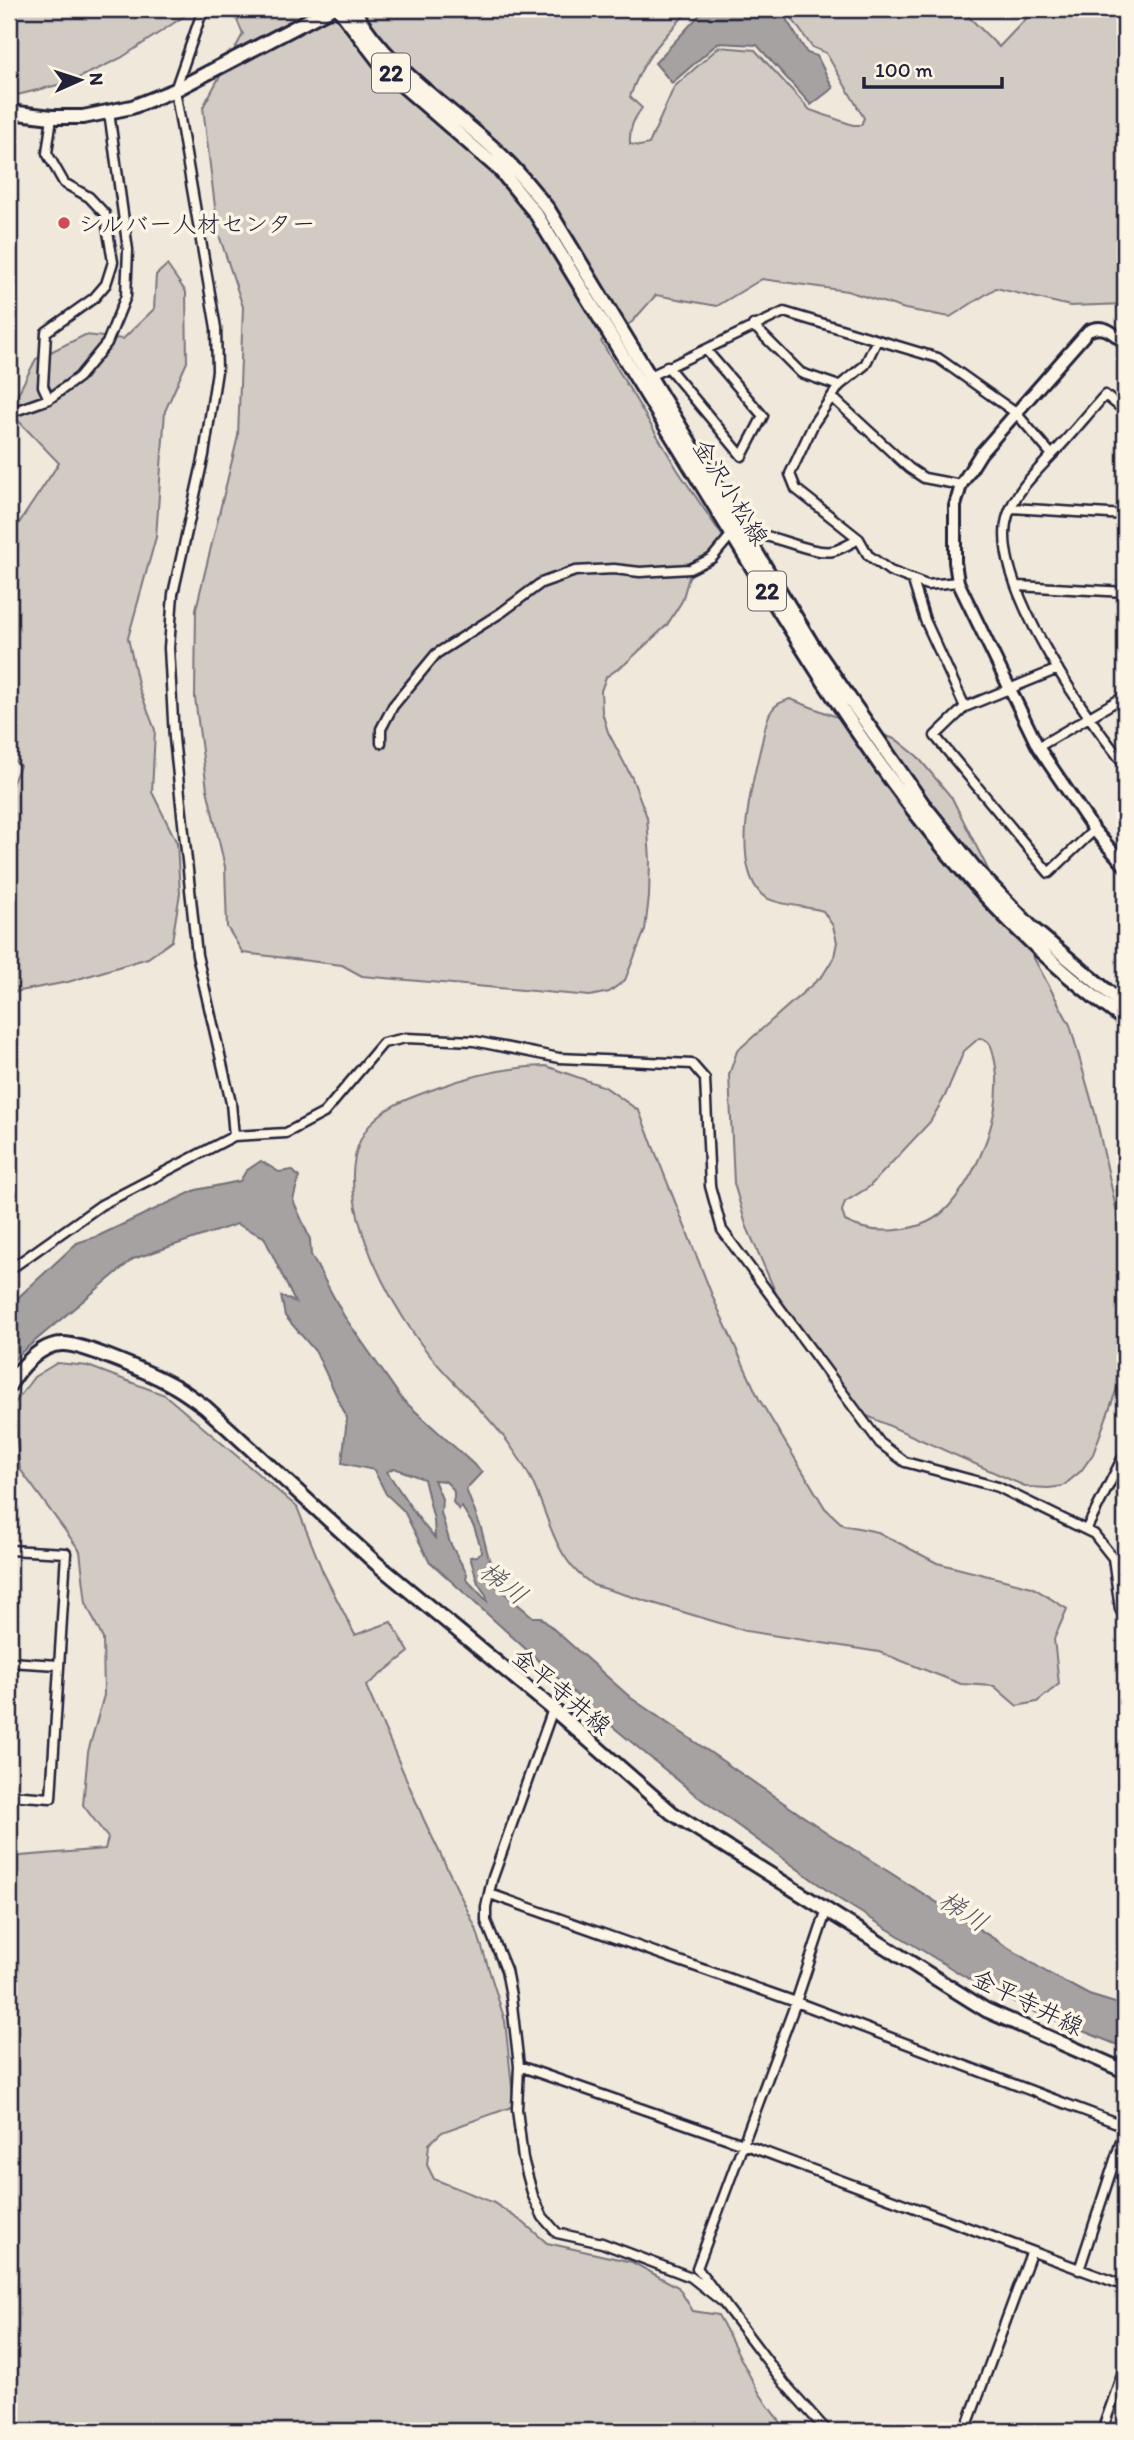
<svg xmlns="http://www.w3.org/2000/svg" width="1134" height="2440" font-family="Itim,'Klee One',sans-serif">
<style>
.green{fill:#d1cbc3;stroke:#7a767f;stroke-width:2;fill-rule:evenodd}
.water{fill:#a6a2a2;stroke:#716f79;stroke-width:2;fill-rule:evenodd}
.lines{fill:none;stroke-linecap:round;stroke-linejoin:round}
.minor-casing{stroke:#22223b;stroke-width:13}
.tertiary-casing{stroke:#22223b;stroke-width:16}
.secondary-casing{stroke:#22223b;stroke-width:18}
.primary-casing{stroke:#22223b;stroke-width:18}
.minor{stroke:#fcf5e5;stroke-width:8}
.tertiary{stroke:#fcf5e5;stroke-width:10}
.secondary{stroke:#fcf5e5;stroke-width:12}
.primary{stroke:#fcf5e5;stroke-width:12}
.poi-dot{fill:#d1495b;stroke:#fcf5e5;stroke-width:2.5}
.labels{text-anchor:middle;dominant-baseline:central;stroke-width:7;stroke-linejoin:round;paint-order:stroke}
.shield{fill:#fcf5e5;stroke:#63616e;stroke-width:2}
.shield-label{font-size:23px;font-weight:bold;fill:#22223b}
.poi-label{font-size:24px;fill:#22223b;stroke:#fcf5e5;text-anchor:start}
.street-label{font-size:24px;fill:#22223b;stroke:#fcf5e5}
.water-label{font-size:26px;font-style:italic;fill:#575564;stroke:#fcf5e5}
</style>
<rect width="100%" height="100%" fill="#efe8db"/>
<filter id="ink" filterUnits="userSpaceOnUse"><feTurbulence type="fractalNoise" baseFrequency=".0143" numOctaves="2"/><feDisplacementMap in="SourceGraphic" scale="14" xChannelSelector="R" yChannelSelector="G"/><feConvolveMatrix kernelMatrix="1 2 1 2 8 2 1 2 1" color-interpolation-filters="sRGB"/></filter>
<g filter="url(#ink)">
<path class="green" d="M9 9H195L121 58 70 82 9 97Z
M223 9H690C663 39 643 57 630 97L642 108C633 120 629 129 630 144L640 146 649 144 674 87 719 47 755 50 810 110 853 125H861L864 118 826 53 812 47 791 17 792 9H961L999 47 1035 9H1125V304L1070 306 996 288 950 317 905 309 847 291 762 279 717 306 656 295 632 322 601 341 677 469 723 537 689 577 682 601 667 625 625 664 606 677 601 691 602 712 608 732 632 778 647 817 650 860 649 897 645 930 625 980 609 992 590 996 362 976 342 965 243 953 227 927 225 867 207 789 195 698 196 609 238 436 243 307 218 232 203 107 243 34 237 20Z
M167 265 186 292 187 362 165 411 156 537 128 638 139 688 155 730 152 792 177 843 180 893 172 941 148 958 68 982 9 993V791L20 766 9 756V538L59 463 9 411 36 359 85 335 123 339 154 309 156 275Z
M790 699 897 740 917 756 952 798 1016 925 1070 1025 1095 1113 1122 1235 1125 1253V1366L1093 1454 1081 1471 1063 1486 1049 1488 1027 1487 856 1411 841 1398 825 1380 778 1298 746 1225 734 1183 729 1075 737 1051 823 975 834 957 837 942 833 926 823 911C807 906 771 905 761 894 731 862 752 784 761 746 764 736 765 719 772 710 777 703 782 702 790 699ZM979 1038C990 1039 992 1047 994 1057 1006 1105 981 1169 949 1206 935 1222 917 1228 897 1230 878 1232 862 1230 845 1221L842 1211 845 1202 869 1187 930 1122 945 1096 964 1051Z
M546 1066 605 1087 639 1111 714 1300 759 1399 825 1508 843 1525 878 1532 937 1563 1032 1587 1067 1609 1054 1639 1059 1684 1037 1702 1017 1706 994 1686 961 1684 879 1652 746 1631 593 1585C588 1581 582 1577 577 1572 552 1547 546 1508 530 1477 524 1465 515 1452 507 1441 479 1404 442 1375 416 1337 382 1288 328 1188 366 1130 382 1106 412 1097 437 1088 473 1075 508 1067 546 1066Z
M57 1363 88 1366 165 1395 297 1507 323 1572 355 1635 391 1622 409 1652 366 1686 424 1820 476 1928 505 2021 514 2106 442 2132 429 2144 427 2165 434 2179 494 2203 524 2223 547 2243 632 2262 678 2287 693 2311 718 2315C741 2355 756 2399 789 2431H9V1857L105 1849 108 1838 83 1805 88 1752 104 1695 103 1639 86 1603 80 1551 20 1469 16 1434 14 1404 34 1377Z"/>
<path class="water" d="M705 9H780L807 53 817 56 833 88 811 105 757 45 718 43 672 83 655 63Z
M261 1161 279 1172 292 1170 299 1177 293 1200 310 1239 311 1255 344 1316 402 1399 482 1472 466 1489 481 1528 496 1586 533 1617H540L631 1698 826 1832 1048 1973 1089 1995 1125 2006V2048L1028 2009 967 1978 839 1899 697 1796 595 1712 429 1561 404 1511 386 1494 374 1470 342 1463 347 1418 316 1352 285 1316 281 1296 295 1302 264 1237 237 1224 133 1259 17 1356 9 1368V1306L77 1243 98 1236 196 1190 240 1181 246 1171ZM394 1468 424 1479 434 1520 435 1538C416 1519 403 1494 387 1472ZM434 1480 445 1481C453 1488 456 1491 453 1502L459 1510 462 1507 474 1527 482 1551 477 1556 470 1557 478 1583 486 1595 487 1601 466 1579 467 1574 450 1543 441 1513 442 1499Z"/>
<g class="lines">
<defs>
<path id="minor" d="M753 325 801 373 839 386
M877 340 865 365 839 386 814 423 790 474 796 489 859 539 868 555 890 571 927 585 958 582
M667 366 742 456 763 416 706 350
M650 376 784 312 938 358 1016 413 1052 455
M832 397 909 468 924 478 961 485
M49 399 43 386 46 332 94 298 106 284 113 262 105 214 89 197 64 183 47 153 52 117
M1125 411 1105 395C1087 415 1070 436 1052 455 1035 473 1016 491 1008 515 987 579 1086 716 1125 765
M9 413 49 399 79 377 107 343 126 296 128 250 109 112
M1012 508 1125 515
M745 532C771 533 811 555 833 551 841 549 851 543 859 539
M913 581 925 620 965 707
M1018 586 1125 592
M1058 669 965 707 935 736 1049 873 1094 830
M381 743V729L393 706 436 654 502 612 541 583 575 571 614 569 640 572 690 569 712 558 732 534
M1038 747 1125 696
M234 1136 286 1133 324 1113 383 1043 406 1038 474 1041 559 1058 692 1064 705 1079 710 1186 722 1230 880 1443 905 1462 998 1487 1094 1534 1113 1558 1120 1609 1125 1618
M9 1270 101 1205 234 1136 231 1103 197 955 174 738 169 648 173 594 204 455 217 371 216 328 175 90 200 18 206 9
M1086 1530 1125 1453
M9 1550 66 1553 51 1798 9 1795
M9 1662 58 1665
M553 1709 492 1880 486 1907V1921L506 1970 511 1996 519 2066 517 2109 523 2159 533 2196 543 2217 557 2233 602 2243 691 2277 724 2303
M490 1894 796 2002 1125 2126
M519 2066 743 2144 1125 2286
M1079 2270 1125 2129
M827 2431 784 2383 697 2268 796 2002 827 1909
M965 2431 1031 2253
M1102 2431 1125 2366"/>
<path id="tertiary" d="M1125 343C1113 333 1104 323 1088 331L981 453 961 485 955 506V562L958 582 1038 747 1094 830 1125 866"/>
<path id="secondary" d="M9 112 52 117H83L132 107 175 90 330 9
M9 1386C19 1369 40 1344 62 1344 82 1343 155 1375 174 1386 185 1392 195 1400 205 1407L377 1564 553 1709 672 1813 986 2010 1125 2071"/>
<path id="primary" d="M339 9 382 65 401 84 500 170 536 214C607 330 678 446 749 562 856 735 956 899 1125 1020
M353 9C386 66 442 102 490 145 512 164 530 187 548 209L813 646 922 803 976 870 1034 930 1125 1006"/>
</defs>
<use href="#minor" class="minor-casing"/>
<use href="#tertiary" class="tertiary-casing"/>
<use href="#secondary" class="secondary-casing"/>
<use href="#primary" class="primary-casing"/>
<use href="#minor" class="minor"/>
<use href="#tertiary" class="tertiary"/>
<use href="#secondary" class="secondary"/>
<use href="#primary" class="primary"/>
</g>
</g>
<circle class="poi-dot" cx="64" cy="223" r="7"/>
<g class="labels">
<g class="shield">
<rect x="372" y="53.5" width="38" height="39" rx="5"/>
<rect x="748" y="571.5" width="38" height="39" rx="5"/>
</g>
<g class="shield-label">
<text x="391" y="73">22</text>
<text x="767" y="591">22</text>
</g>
<g class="poi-label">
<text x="78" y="223">シルバー人材センター</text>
</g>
<g class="street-label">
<text transform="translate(731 492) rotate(58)">金沢小松線</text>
<text transform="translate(562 1691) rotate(40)">金平寺井線</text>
<text transform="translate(1028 2002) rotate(26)">金平寺井線</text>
</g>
<g class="water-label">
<text transform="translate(504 1583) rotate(38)">梯川</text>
<text transform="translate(964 1911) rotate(33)">梯川</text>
</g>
</g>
<rect width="1134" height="2440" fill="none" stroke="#fcf5e5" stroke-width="35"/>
<rect x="18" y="18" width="1099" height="2405" fill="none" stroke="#22223b" stroke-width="2.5" filter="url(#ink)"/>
<g transform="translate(80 80) rotate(87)" stroke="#fcf5e5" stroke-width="5" paint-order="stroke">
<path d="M0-5L12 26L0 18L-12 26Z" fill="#22223b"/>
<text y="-10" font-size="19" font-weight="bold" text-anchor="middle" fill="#22223b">N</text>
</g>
<path d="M864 77v10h138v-10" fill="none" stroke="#22223b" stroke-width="3.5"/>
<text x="875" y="77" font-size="21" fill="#22223b" stroke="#fcf5e5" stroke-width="5" paint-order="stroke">100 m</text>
</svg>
